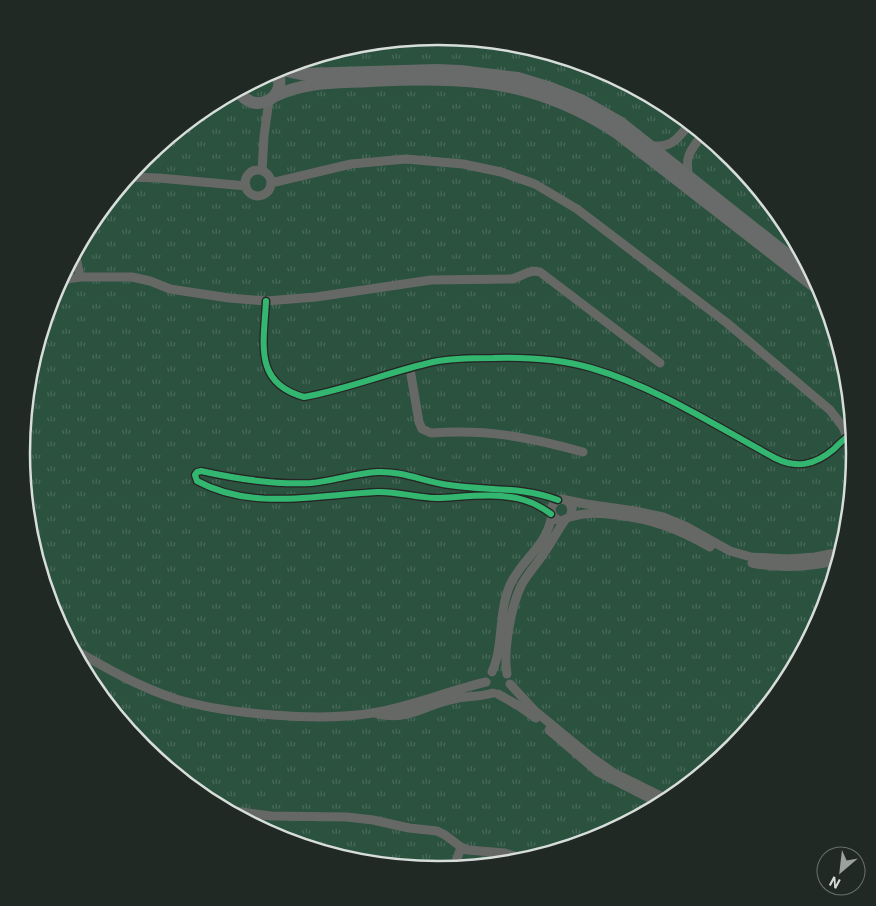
<svg xmlns="http://www.w3.org/2000/svg" width="876" height="906" font-family="Roboto,sans-serif">
<style>
.grass{fill:url(#grass-tufts)}
.lines{fill:none;stroke-linecap:round;stroke-linejoin:round}
.street{stroke:#666866;stroke-width:9}
.secondary{stroke:#686b6a;stroke-width:12}
.cycleway-casing{stroke:#202924;stroke-width:9}
.cycleway{stroke:#33b770;stroke-width:6}
.rim{fill:none;stroke:#d7ddda;stroke-width:2.5}
</style>
<defs>
<pattern id="grass-tufts" width="24" height="20" patternUnits="userSpaceOnUse" patternTransform="scale(1.25)"><rect width="24" height="20" fill="#2b513f"/><path d="M3 7l-1-3M5 7V3M7 7l1-3M15 17l-1-3M17 17v-4M19 17l1-3" fill="none" stroke="#496a5a"/></pattern>
</defs>
<rect width="100%" height="100%" fill="#2c312e"/>
<path class="grass" d="M23 453a415 415 0 1 1 830 0a415 415 0 1 1-830 0Z"/>
<g class="lines">
<path class="street" d="M650 145C670 150 679 138 690 123
M245 183a13 13 0 1 1 26 0a13 13 0 1 1-26 0Z
M262 171 264 136 269 100
M128 177 159 178 246 186
M689 177C684 156 691 150 703 134
M271 183 351 164 406 159 463 164 501 172 535 184 577 209 727 323 830 410 843 427 847 437
M75 252 80 277
M60 280 80 277H132L150 281 170 289 229 298 266 301 316 297 431 280 511 279C522 277 528 269 540 272L660 363
M266 301C264 343 253 383 304 397 348 389 389 372 433 362 452 358 473 358 493 358 525 357 560 359 591 368 656 387 716 426 775 458 797 469 815 465 834 449 840 443 845 437 853 434
M410 369 419 422 422 429 431 433C487 429 529 437 583 452
M567 501 570 503 572 510 570 517 561 521C548 517 548 503 561 499L586 504 635 511 663 517 687 527 730 551 751 557 788 559 815 557 841 552
M551 514C543 508 534 503 524 500 499 492 464 497 437 498 416 498 397 491 377 492 317 495 252 511 197 481L195 475 197 472 201 471C237 479 274 485 311 483 334 481 355 473 378 472 403 471 425 482 449 485 486 491 522 486 558 500
M570 517C586 512 600 513 616 515 653 519 678 529 710 547
M752 563C780 569 812 567 839 560
M73 649C106 668 139 687 176 699 226 714 320 722 372 713 411 707 447 691 486 682
M492 672C504 645 498 612 510 585 523 557 546 548 552 515
M507 674C503 651 511 605 522 584 528 573 537 564 544 553 552 542 557 531 565 520
M510 684 535 711 591 757 614 773 669 800
M498 694 519 706 536 718
M378 714C411 721 425 704 454 699 467 696 480 697 493 693
M549 730 598 772 661 804
M227 810 271 816 347 817 373 820 409 828 437 831 445 835 461 847 468 850 505 853 526 860
M454 868 461 847"/>
<path class="secondary" d="M277 69 302 74 437 70 460 71 518 78 551 88 581 100 621 123 812 274
M238 90C253 117 291 98 276 69
M273 97C305 81 335 83 370 81 466 77 534 78 617 133L823 293"/>
<defs>
<path id="cycleway" d="M266 301C264 343 253 383 304 397 348 389 389 372 433 362 452 358 473 358 493 358 525 357 560 359 591 368 656 387 716 426 775 458 797 469 815 465 834 449 840 443 845 437 853 434
M551 514C543 508 534 503 524 500 499 492 464 497 437 498 416 498 397 491 377 492 317 495 252 511 197 481L195 475 197 472 201 471C237 479 274 485 311 483 334 481 355 473 378 472 403 471 425 482 449 485 486 491 522 486 558 500"/>
</defs>
<use href="#cycleway" class="cycleway-casing"/>
<use href="#cycleway" class="cycleway"/>
</g>
<path d="M0 0H876V906H0ZM30 453a408 408 0 1 1 816 0a408 408 0 1 1-816 0Z" fill="#202924" fill-rule="evenodd"/>
<path class="rim" d="M30 453a408 408 0 1 1 816 0a408 408 0 1 1-816 0Z"/>
<g transform="translate(841 871) rotate(208)"><circle r="24" fill="#202924" stroke="#69716d"/>
<path d="M0-4L9 19L0 12L-9 19Z" fill="#9ba19e"/>
<text y="-8" font-size="14" font-weight="bold" text-anchor="middle" fill="#d7ddda">N</text>
</g>
</svg>
